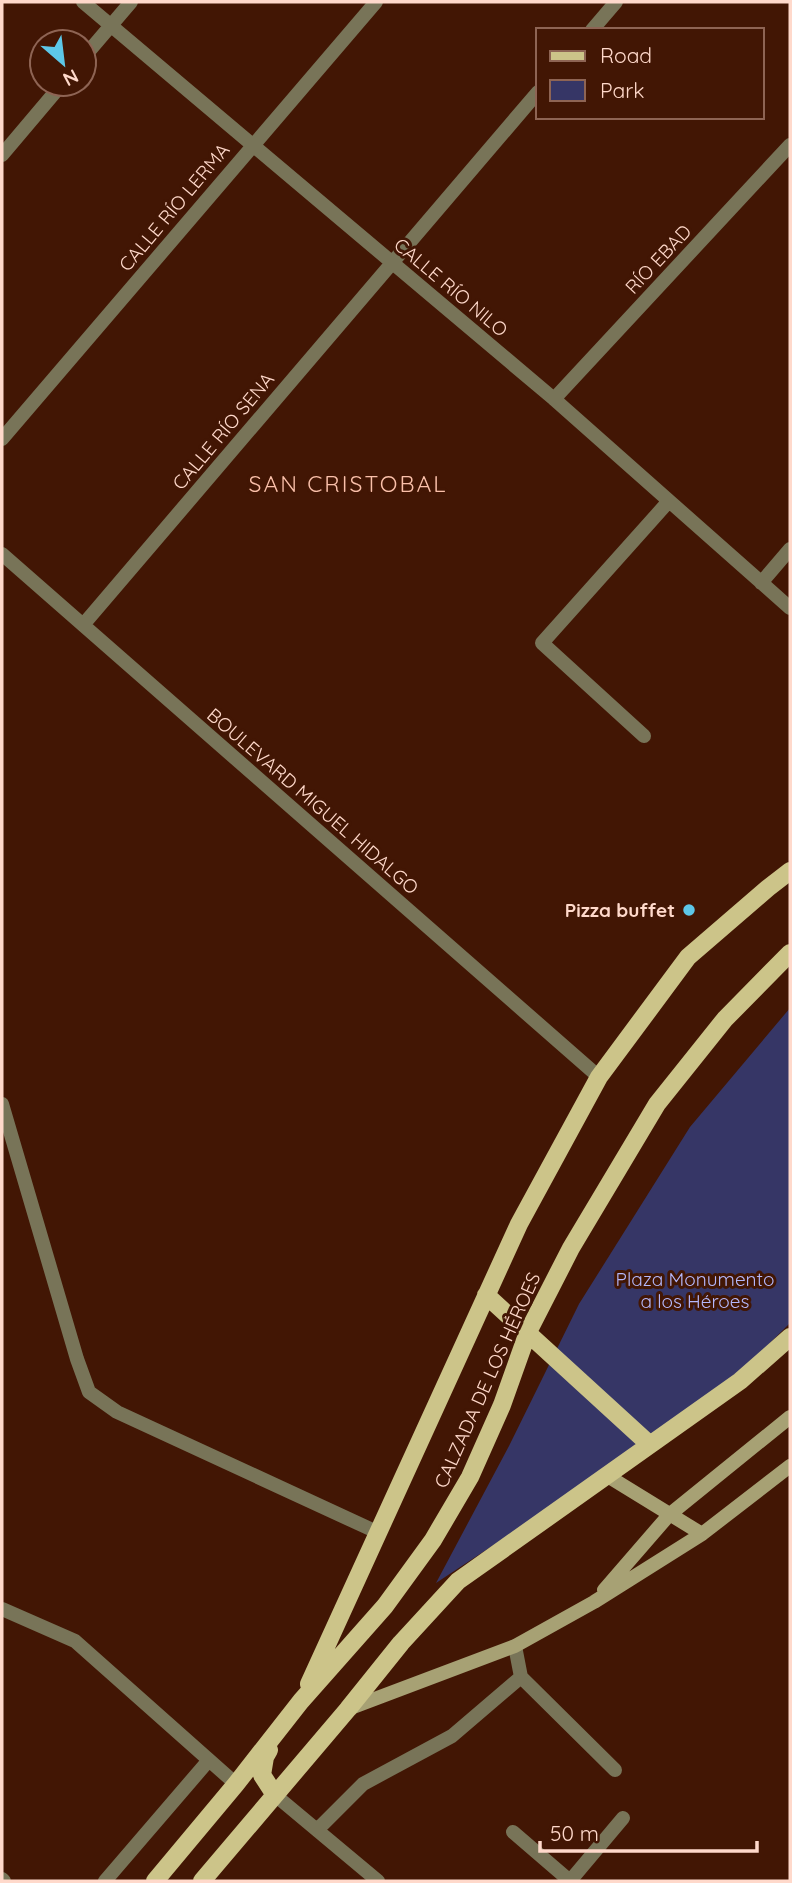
<svg xmlns="http://www.w3.org/2000/svg" width="792" height="1883" font-family="Quicksand,sans-serif">
<style>
.green{fill:#363666}
.lines{fill:none;stroke-linecap:round;stroke-linejoin:round}
.street{stroke:#787458;stroke-width:14}
.secondary{stroke:#a7a174;stroke-width:14}
.primary{stroke:#ccc489;stroke-width:18}
.poi-dot{fill:#5dc7e8;stroke:#421604;stroke-width:2.5}
.labels{text-anchor:middle;dominant-baseline:central;stroke-width:6;stroke-linejoin:round;paint-order:stroke}
.street-label{font-size:19px;fill:#ffd9cb;stroke:#421604}
.poi-label{font-size:19px;font-weight:bold;fill:#ffd9cb;stroke:#421604;text-anchor:end}
.park-label{font-size:19px;fill:#b4b8fc;stroke:#421604}
.quarter-label{font-size:23px;letter-spacing:2px;fill:#fac0aa;stroke:#421604}
</style>
<rect width="100%" height="100%" fill="#421604"/>
<path class="green" d="M790 1008V1323L737 1376 583 1486 436 1583 509 1446 579 1304 690 1127Z"/>
<g class="lines">
<path class="street" d="M83 2 554 399 790 608
M592 30 616 2
M84 57 131 2
M2 155 62 84
M554 399 790 145
M2 439 376 2
M2 554 599 1077
M761 583 790 549
M83 625 538 92
M644 736 542 643 669 501
M2 1104 77 1359 89 1392 117 1412 377 1532
M2 1609 75 1641 236 1784
M515 1646 521 1677 615 1770
M275 1795 378 1881
M317 1830 363 1784 452 1736 521 1677
M513 1832 570 1881
M2 1879 4 1881
M105 1881 209 1760
M570 1881 623 1818"/>
<path class="secondary" d="M606 1475 702 1534
M604 1590 669 1515 790 1417
M348 1709 515 1646 594 1602 702 1534 790 1466"/>
<path class="primary" d="M486 1295 649 1444
M309 1684 519 1224 599 1077 688 957 768 888 790 871
M269 1750 265 1757 262 1775 275 1795
M155 1881 236 1784 301 1701 385 1606 433 1540 470 1477 502 1405 528 1332 571 1248 657 1104 725 1019 790 953
M202 1881 348 1709 401 1643 458 1581 740 1381 790 1337"/>
</g>
<circle class="poi-dot" cx="689" cy="910" r="7"/>
<g class="labels">
<g class="street-label">
<text transform="translate(174 207) rotate(-50)">CALLE RÍO LERMA</text>
<text transform="translate(658 259) rotate(-47)">RÍO EBAD</text>
<text transform="translate(451 287) rotate(40)">CALLE RÍO NILO</text>
<text transform="translate(223 431) rotate(-50)">CALLE RÍO SENA</text>
<text transform="translate(313 801) rotate(41)">BOULEVARD MIGUEL HIDALGO</text>
<text transform="translate(487 1380) rotate(-66)">CALZADA DE LOS HÉROES</text>
</g>
<g class="poi-label">
<text x="675" y="910">Pizza buffet</text>
</g>
<g class="park-label">
<text x="695" y="1279">Plaza Monumento<tspan x="695" dy="22">a los Héroes</tspan></text>
</g>
<g class="quarter-label">
<text x="348" y="483">SAN CRISTOBAL</text>
</g>
</g>
<rect width="792" height="1883" fill="none" stroke="#ffd9cb" stroke-width="7"/>
<rect x="536" y="28" width="228" height="91" fill="#421604" stroke="#8e6454" stroke-width="2"/>
<rect x="550" y="51" width="35" height="10" fill="#ccc489" stroke="#8e6454" stroke-width="2"/>
<text x="600" y="63" font-size="21" fill="#ffd9cb">Road</text>
<rect x="550" y="80" width="35" height="21" fill="#363666" stroke="#8e6454" stroke-width="2"/>
<text x="600" y="98" font-size="21" fill="#ffd9cb">Park</text>
<g transform="translate(63 63) rotate(152)"><circle r="33" fill="#421604" stroke="#8e6454" stroke-width="2"/>
<path d="M0-5L12 26L0 18L-12 26Z" fill="#5dc7e8"/>
<text y="-10" font-size="19" font-weight="bold" text-anchor="middle" fill="#ffd9cb">N</text>
</g>
<path d="M540 1841v10h217v-10" fill="none" stroke="#ffd9cb" stroke-width="3.5"/>
<text x="550" y="1841" font-size="21" fill="#ffd9cb" stroke="#421604" stroke-width="5" paint-order="stroke">50 m</text>
</svg>
